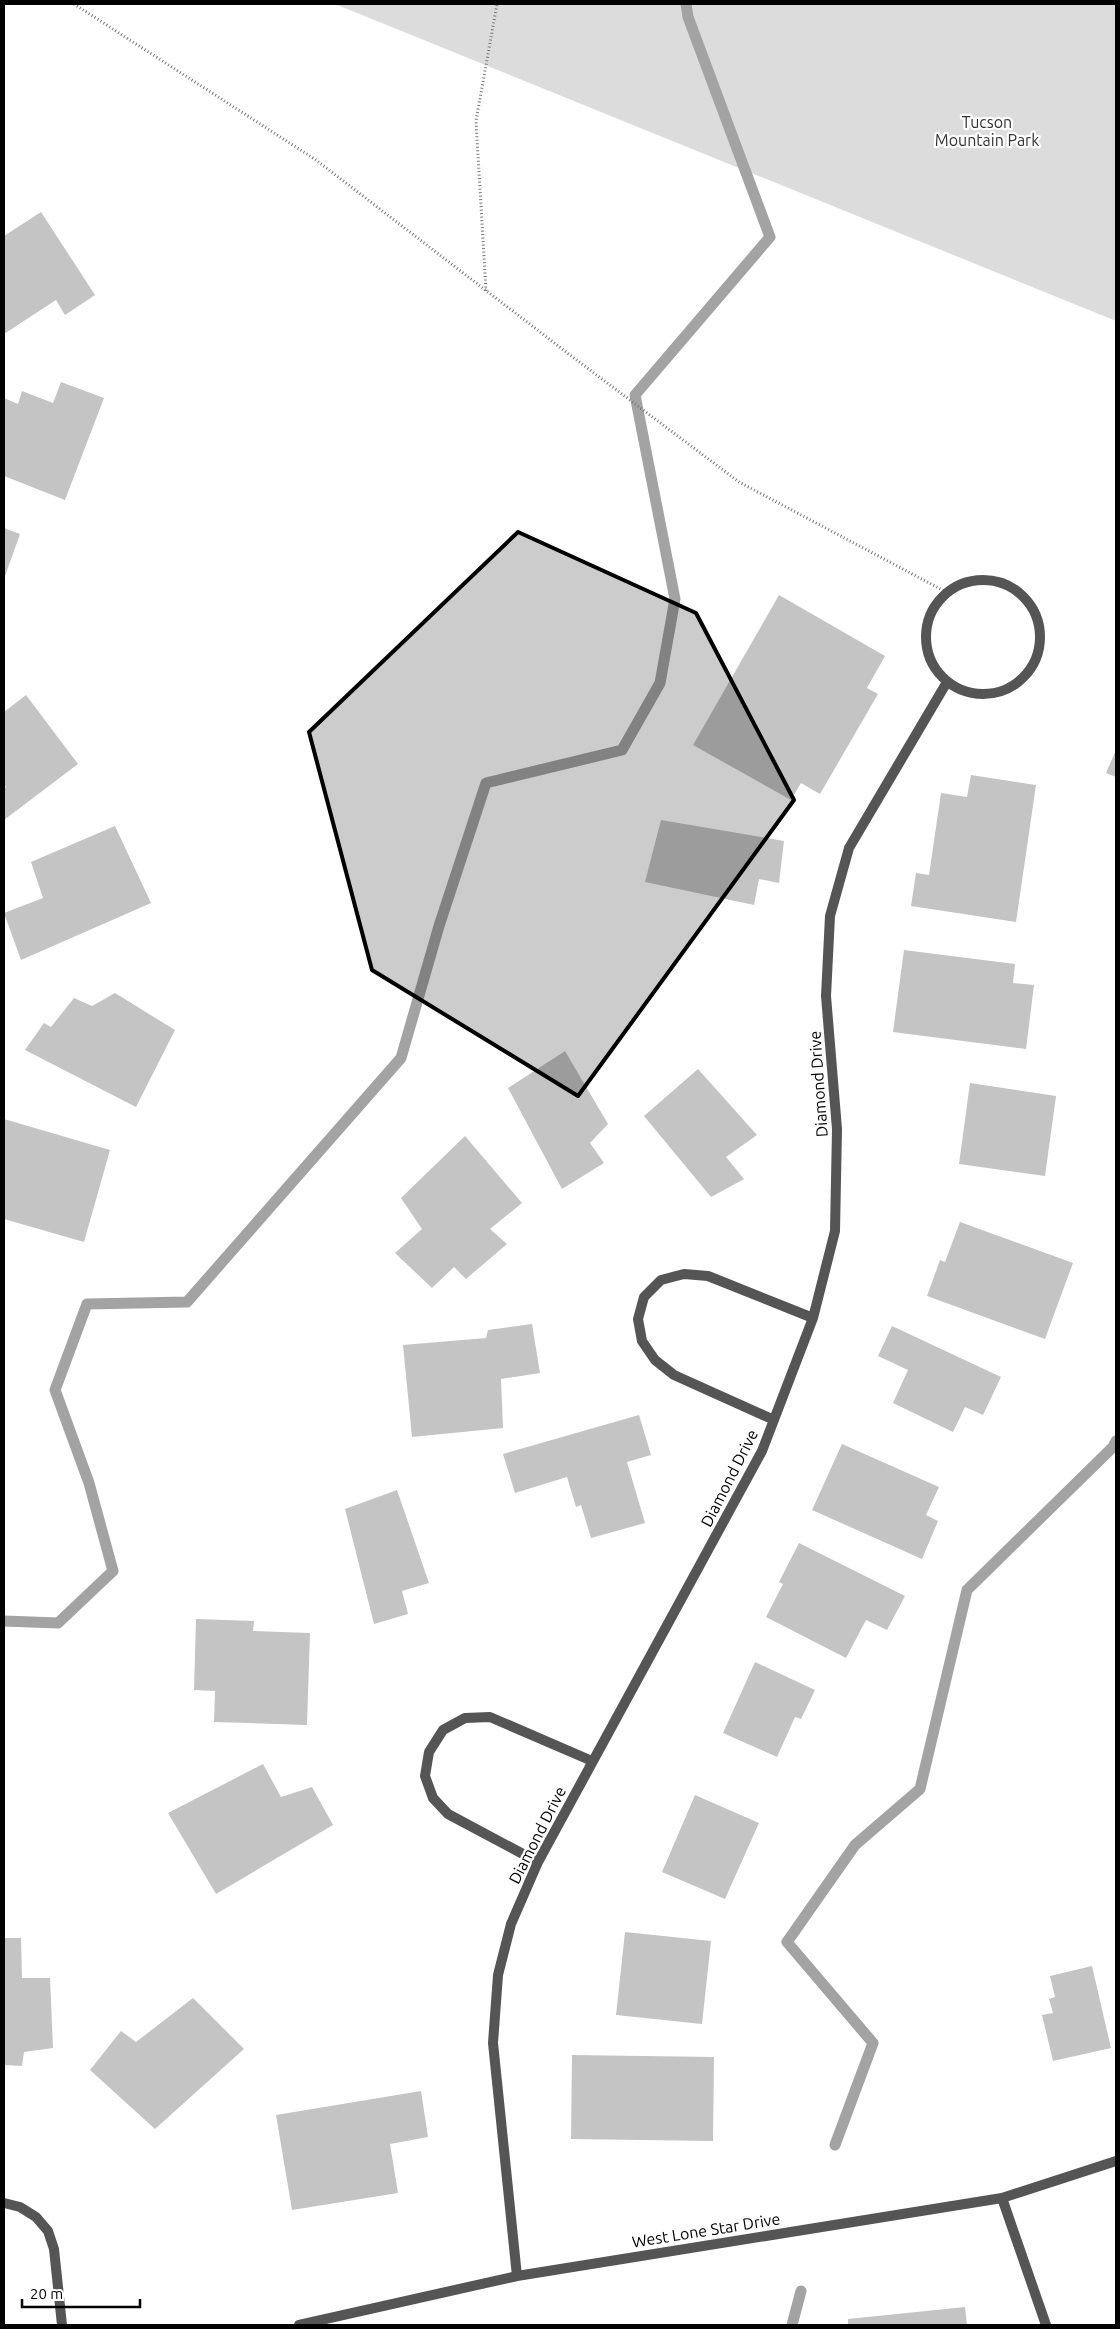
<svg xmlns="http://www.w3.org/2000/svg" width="1120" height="2329" font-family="Ubuntu,sans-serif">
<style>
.green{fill:#dcdcdc}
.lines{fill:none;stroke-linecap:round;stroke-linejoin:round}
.stream{stroke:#a3a3a3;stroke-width:11}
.building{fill:#c4c4c4}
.path{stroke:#777;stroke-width:3;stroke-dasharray:1 2.5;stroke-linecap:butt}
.street{stroke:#555;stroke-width:10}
.marked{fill:#000;fill-opacity:0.2;stroke:#000;stroke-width:4;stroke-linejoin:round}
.labels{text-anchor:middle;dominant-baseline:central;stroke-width:4.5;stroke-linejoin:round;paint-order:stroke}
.park-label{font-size:16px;fill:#333;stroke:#fff}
.street-label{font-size:16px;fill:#000;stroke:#fff}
</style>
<rect width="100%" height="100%" fill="#fff"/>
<path class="green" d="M335 4H1116V321Z"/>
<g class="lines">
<path class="stream" d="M4 1621 58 1623 113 1571 89 1483 55 1390 87 1304 187 1302 401 1058 439 926 486 783 622 750 660 683 675 599 635 395 770 237 688 17 686 4
M835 2145 873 2043 787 1942 855 1845 920 1789 967 1590 1113 1447 1116 1441
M792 2325 801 2291"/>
</g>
<path class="building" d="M41 212 95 295 65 315 56 300 4 334V236Z
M61 382 104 398 65 500 4 476V398L18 404 22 391 53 403Z
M4 528 20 534 4 579Z
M779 595 885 656 867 688 878 694 820 794 801 783 791 800 693 745Z
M26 695 78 764 4 820V788L6 787 4 783V712Z
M1116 750V777L1106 773Z
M971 775 1036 785 1016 922 911 906 916 873 929 875 941 793 967 797Z
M661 820 784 841 779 883 759 879 754 905 645 882Z
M115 826 151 903 21 960 4 913 43 898 31 862Z
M904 950 1015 964 1013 983 1034 985 1026 1049 893 1032Z
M115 993 175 1030 136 1107 25 1050 44 1023 51 1027 74 998 92 1006Z
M565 1051 608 1124 590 1143 604 1163 562 1189 508 1088Z
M698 1069 757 1135 726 1157 744 1179 711 1197 644 1116Z
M970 1083 1056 1096 1045 1176 959 1164Z
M4 1119 110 1150 84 1242 4 1219Z
M465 1136 522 1203 490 1229 507 1244 466 1279 454 1267 432 1288 395 1253 422 1229 401 1198Z
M960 1222 1073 1263 1045 1339 927 1296 940 1260 945 1262Z
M532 1324 540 1373 501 1379 503 1428 412 1437 403 1345 486 1338 488 1330Z
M892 1326 1001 1377 983 1415 965 1407 953 1432 893 1403 908 1370 878 1356Z
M639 1415 651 1455 627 1462 645 1523 591 1538 581 1505 576 1507 567 1477 515 1493 503 1454Z
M842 1444 939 1487 926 1515 938 1521 922 1559 812 1510Z
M397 1490 429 1583 402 1591 408 1614 374 1624 345 1509Z
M799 1543 905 1596 887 1630 866 1620 846 1658 766 1617 783 1584 779 1582Z
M196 1619 254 1621 253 1631 310 1633 307 1725 214 1722 215 1691 194 1690Z
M755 1662 815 1690 801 1719 795 1717 777 1757 723 1733Z
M263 1764 281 1797 312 1787 333 1825 216 1894 168 1813Z
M695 1795 759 1823 725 1899 662 1872Z
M625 1932 711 1941 702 2024 616 2015Z
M4 1938H21L22 1978H50L53 2048 24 2052 22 2066 4 2065Z
M1092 1966 1111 2048 1053 2061 1042 2015 1053 2013 1049 1999 1055 1997 1050 1976Z
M193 1998 244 2049 155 2129 90 2070 121 2031 136 2042Z
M572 2055 714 2057 713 2141 571 2139Z
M421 2091 428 2137 390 2144 398 2193 292 2210 276 2115Z
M965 2307 967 2325H848V2319Z"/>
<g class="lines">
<path class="path" d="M74 4 316 160 570 355 739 482 948 593
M486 291 476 121 497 4"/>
<path class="street" d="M926 637a57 57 0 1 1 114 0a57 57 0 1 1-114 0Z
M774 1420 674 1375 655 1360 642 1341 638 1319 644 1297 661 1280 684 1274 708 1276 813 1318
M538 1862 448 1814 433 1798 425 1776 429 1752 443 1730 465 1718 490 1717 592 1761
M1002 2198 1046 2325
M4 2203 20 2207 36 2217 48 2231 54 2249 62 2325
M517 2276 493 2043 498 1975 511 1924 538 1862 762 1451 813 1318 835 1231 837 1129 826 996 830 916 849 848 947 682
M299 2325 517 2276 1002 2198 1116 2161"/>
</g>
<path class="marked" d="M518 532 696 613 794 800 578 1096 372 970 309 732Z"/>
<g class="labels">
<g class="park-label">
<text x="987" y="122">Tucson<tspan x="987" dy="18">Mountain Park</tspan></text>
</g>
<g class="street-label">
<text transform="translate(818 1084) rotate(-94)">Diamond Drive</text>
<text transform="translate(729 1478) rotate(-63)">Diamond Drive</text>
<text transform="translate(537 1835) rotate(-63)">Diamond Drive</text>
<text transform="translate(706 2230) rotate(-9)">West Lone Star Drive</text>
</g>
</g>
<rect width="1120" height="2329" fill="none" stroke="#000000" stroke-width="10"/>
<path d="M22 2299v8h118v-8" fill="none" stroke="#000000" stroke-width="2.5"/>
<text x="30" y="2299" font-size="15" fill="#000000" stroke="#ffffff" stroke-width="4" paint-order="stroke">20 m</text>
</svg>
